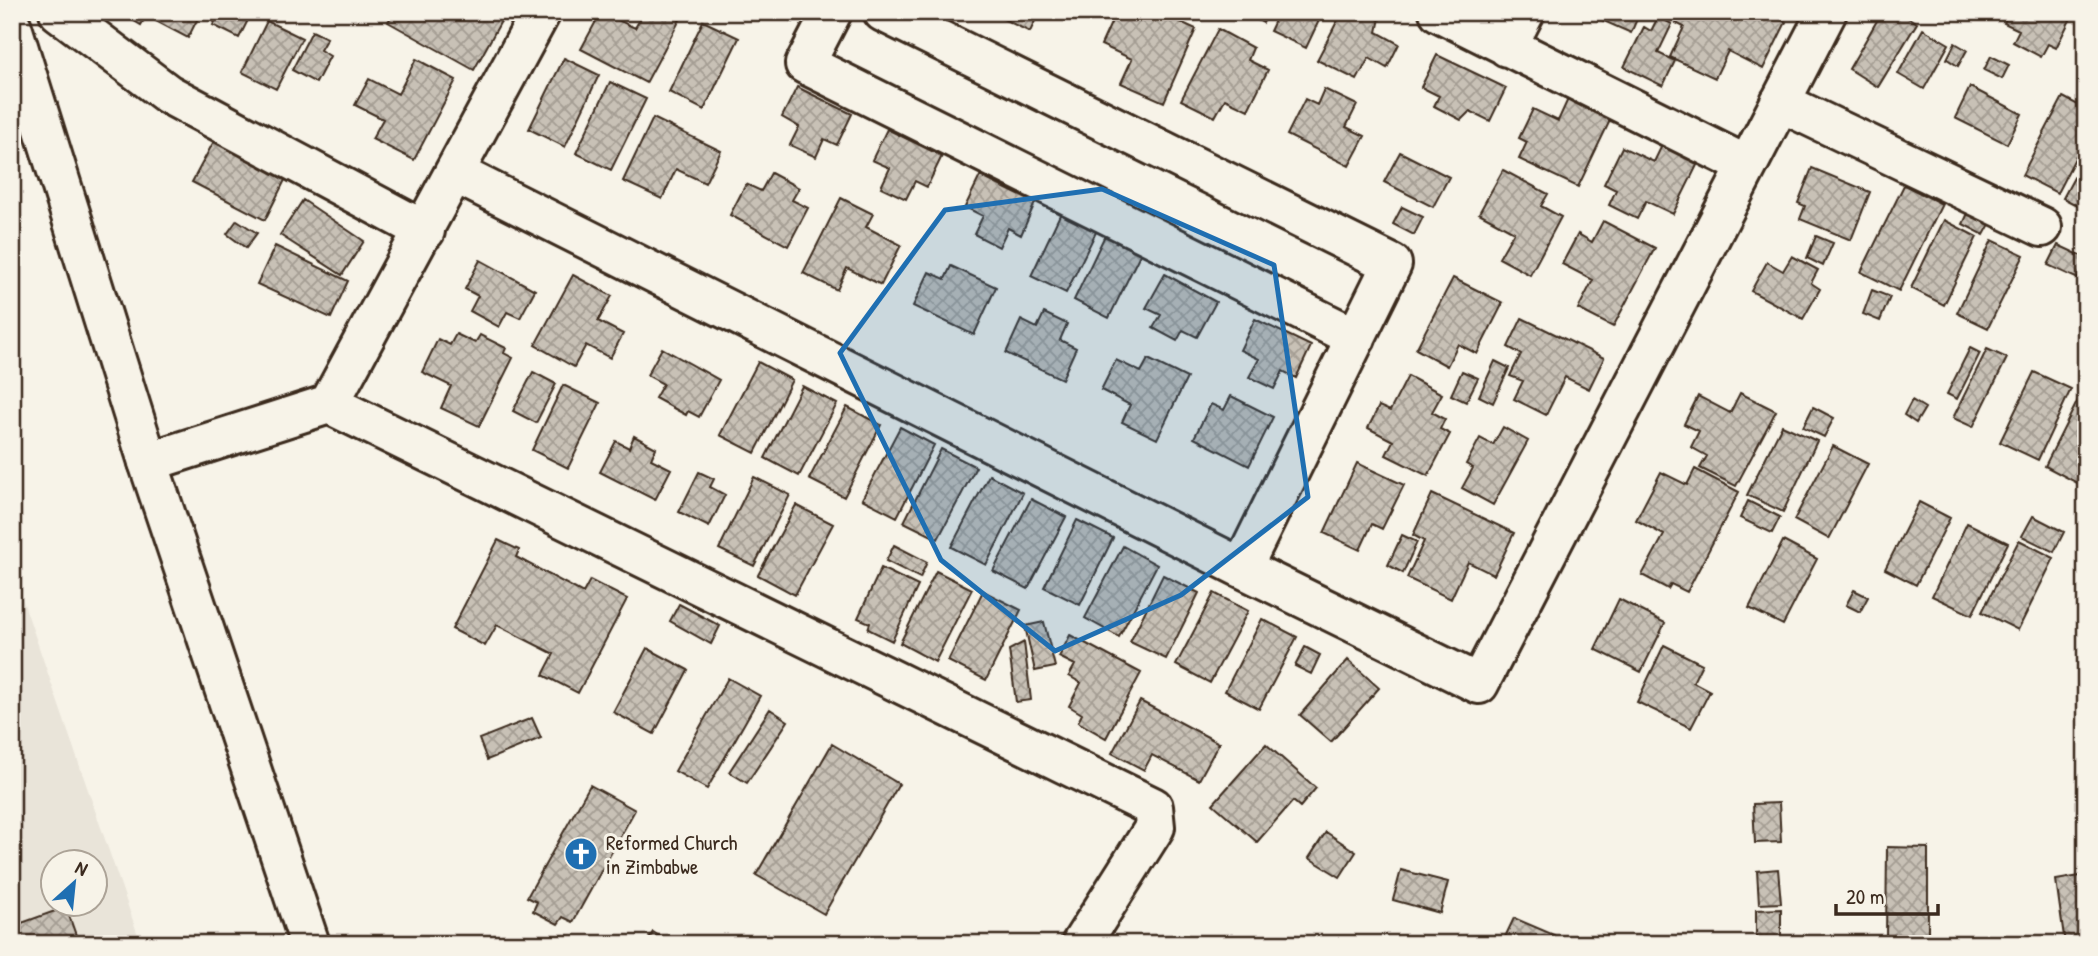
<svg xmlns="http://www.w3.org/2000/svg" width="2098" height="956" font-family="'Patrick Hand',sans-serif">
<style>
.built{fill:#e9e4d9;fill-rule:evenodd}
.building{fill:url(#building-cross-hatch);stroke:#3b2a1e;stroke-width:2}
.lines{fill:none;stroke-linecap:round;stroke-linejoin:round}
.minor-casing{stroke:#3b2a1e;stroke-width:44}
.tertiary-casing{stroke:#3b2a1e;stroke-width:44}
.minor{stroke:#f7f3e8;stroke-width:38}
.tertiary{stroke:#f7f3e8;stroke-width:38}
.marked{fill:#1f6fb2;fill-opacity:0.2;stroke:#1f6fb2;stroke-width:5;stroke-linejoin:round}
.labels{text-anchor:middle;dominant-baseline:central;stroke-width:6;stroke-linejoin:round;paint-order:stroke}
.poi-label{font-size:21px;fill:#3b2a1e;stroke:#f7f3e8;text-anchor:start}
</style>
<defs>
<pattern id="building-cross-hatch" width="8" height="8" patternUnits="userSpaceOnUse" patternTransform="scale(1.75)"><rect width="8" height="8" fill="#c8c1b6"/><path d="M0 0l8 8M0 8l8-8" fill="none" stroke="#a49d93"/></pattern>
</defs>
<rect width="100%" height="100%" fill="#f7f3e8"/>
<filter id="ink" filterUnits="userSpaceOnUse"><feTurbulence type="fractalNoise" baseFrequency=".0143" numOctaves="2"/><feDisplacementMap in="SourceGraphic" scale="14" xChannelSelector="R" yChannelSelector="G"/><feConvolveMatrix kernelMatrix="1 2 1 2 8 2 1 2 1" color-interpolation-filters="sRGB"/></filter>
<g filter="url(#ink)">
<path class="built" d="M12 569 141 944H12ZM52 862H94V904H52Z"/>
<path class="building" d="M119 12H148L141 25Z
M161 12H201L188 38 156 21Z
M220 12H252L239 38 213 25Z
M394 12H506L474 70 388 22Z
M601 12 635 28 644 12H675L682 16 646 83 581 49Z
M774 12H798L793 22Z
M989 12H1039L1030 32Z
M1116 12 1134 19 1137 12H1159L1196 29 1164 102 1121 83 1132 59 1101 45Z
M1251 12H1269L1263 23 1250 16Z
M1279 12H1323L1306 48 1270 31Z
M1342 12H1369L1380 18 1377 32 1399 44 1387 68 1369 58 1357 80 1317 60Z
M1591 12H1640L1631 33 1590 15Z
M1681 12H1765L1786 22 1763 69 1728 51 1715 78 1670 57 1684 27 1676 23Z
M1882 12H1899L1917 23 1878 87 1849 69Z
M2009 12H2068L2073 14 2056 48 2048 44 2041 57 2013 42 2019 30 2004 23Z
M1658 17 1672 24 1658 53 1675 61 1663 86 1624 67 1644 27 1651 31Z
M267 21 302 38 276 89 242 72Z
M703 21 739 38 704 110 669 92Z
M1218 29 1253 48 1248 60 1268 70 1248 110 1225 99 1215 117 1181 100Z
M1923 29 1949 44 1924 89 1898 74Z
M312 31 327 38 320 50 330 56 316 83 292 70Z
M1955 43 1967 50 1958 66 1947 59Z
M1437 55 1506 88 1490 121 1470 111 1461 120 1434 106 1439 96 1421 87Z
M1991 56 2009 65 2002 79 1984 70Z
M564 58 599 75 565 147 529 129Z
M416 59 456 80 414 160 372 139 383 119 355 105 369 79 398 94Z
M610 82 646 99 611 170 576 153Z
M797 87 852 114 837 145 824 139 816 157 790 145 799 127 782 117Z
M1970 87 2022 114 2007 144 1955 118Z
M1573 88 1616 108 1578 187 1519 159 1527 142 1519 138 1533 109 1558 121Z
M1324 89 1357 105 1346 127 1365 136 1349 166 1287 135 1305 99 1317 105Z
M2063 97 2086 109V137L2057 193 2022 175Z
M653 118 721 151 705 183 676 169 662 199 623 181Z
M887 129 942 156 927 187 915 181 906 199 881 187 890 168 872 160Z
M1666 137 1702 155 1673 214 1646 201 1637 219 1609 205 1616 190 1604 184 1622 147 1654 162Z
M214 141 286 178 265 220 192 182Z
M1400 152 1449 177 1433 207 1384 182Z
M2086 155V210L2063 198Z
M1812 168 1870 192 1851 240 1800 219 1805 206 1798 203Z
M1503 170 1548 194 1541 206 1561 217 1530 275 1499 258 1514 232 1479 213Z
M771 173 799 188 792 200 808 208 788 246 730 215 746 184 761 191Z
M980 176 1035 203 1021 235 1008 228 999 247 974 234 983 216 965 207Z
M1904 185 1942 204 1899 291 1861 272Z
M841 198 873 214 866 227 901 245 881 285 847 268 837 290 803 273Z
M303 200 364 241 342 275 280 235Z
M1065 204 1101 222 1066 293 1031 276Z
M1972 204 1995 215 1984 235 1963 224Z
M1402 207 1423 217 1414 235 1393 224Z
M237 220 257 233 246 248 227 234Z
M1944 220 1977 237 1944 305 1911 288Z
M1603 221 1655 248 1613 327 1578 309 1593 280 1562 264 1578 234 1592 242Z
M1108 229 1144 246 1109 318 1074 300Z
M1816 236 1833 243 1823 266 1807 258Z
M1992 240 2024 255 1988 328 1957 313Z
M2058 245 2086 258 2078 279 2048 265Z
M275 246 348 281 331 318 257 284Z
M1792 256 1818 270 1811 283 1820 289 1803 319 1751 291 1767 262 1783 271Z
M480 260 535 290 520 318 507 312 499 327 470 311 478 296 465 289Z
M951 266 996 287 974 335 913 306 929 272 945 279Z
M1165 274 1216 302 1197 337 1183 330 1177 341 1153 328 1161 315 1146 308Z
M573 275 612 296 598 321 623 334 610 358 586 345 574 367 535 345Z
M1453 278 1503 303 1477 354 1458 344 1447 366 1416 349Z
M1872 290 1890 297 1880 321 1863 314Z
M1044 313 1067 324 1060 340 1076 348 1062 379 1006 353 1021 320 1037 328Z
M1522 318 1604 358 1589 389 1565 377 1546 415 1514 399 1523 381 1510 376 1521 354 1508 347Z
M1255 319 1311 346 1296 378 1283 371 1274 389 1249 377 1259 359 1240 350Z
M456 334 475 343 480 335 506 348 504 353 513 358 479 426 441 408 451 386 422 372 438 339 450 345Z
M662 348 719 380 699 417 688 411 686 415 655 398 663 384 647 375Z
M1970 348 1980 353 1957 399 1947 394Z
M1987 349 2007 358 1973 427 1953 418Z
M1148 359 1187 378 1157 439 1122 422 1130 405 1101 390 1116 360 1141 372Z
M1495 361 1509 368 1493 403 1479 396Z
M758 362 792 380 755 453 720 435Z
M1462 371 1478 378 1466 402 1451 395Z
M533 372 556 384 536 423 513 411Z
M2034 372 2071 389 2038 460 2000 442Z
M1408 376 1442 394 1432 412 1445 419 1440 429 1450 434 1428 476 1386 455 1393 441 1368 428 1379 406 1390 411Z
M563 385 600 403 568 468 532 450Z
M802 386 837 404 799 476 765 458Z
M1740 393 1776 411 1736 486 1700 468 1707 456 1691 447 1699 431 1684 424 1698 396 1730 413Z
M1231 396 1273 417 1249 466 1194 438 1211 404 1224 410Z
M2080 396 2086 399V476L2081 485 2045 466Z
M1912 400 1925 408 1916 423 1904 415Z
M847 407 881 425 844 497 809 479Z
M1813 407 1834 418 1824 437 1803 427Z
M1782 425 1817 441 1783 512 1747 495Z
M900 427 934 445 897 517 862 499Z
M1503 427 1528 441 1493 505 1462 488 1473 468 1466 464 1480 438 1493 445Z
M634 436 656 448 651 459 671 469 655 500 600 472 616 441 629 448Z
M1833 446 1868 464 1829 539 1794 520Z
M941 449 976 467 938 539 904 522Z
M1357 463 1404 485 1382 529 1372 524 1360 550 1324 533Z
M1695 469 1739 492 1687 592 1671 584 1668 589 1642 575 1664 535 1636 520 1661 472 1687 485Z
M699 472 714 479 710 487 725 495 709 527 679 512Z
M989 475 1023 493 986 565 951 547Z
M754 477 790 495 754 566 719 549Z
M1432 494 1514 533 1494 575 1468 562 1451 599 1407 578 1424 541 1413 535Z
M1031 499 1066 517 1028 589 993 571Z
M1748 501 1780 517 1772 533 1740 518Z
M1919 502 1950 518 1916 585 1885 569Z
M796 505 833 524 795 595 758 575Z
M2033 516 2064 532 2054 552 2022 536Z
M1077 520 1113 538 1080 605 1044 587Z
M1967 523 2008 543 1972 615 1932 596Z
M1402 535 1417 542 1403 573 1388 565Z
M498 540 519 550 516 557 583 593 590 580 627 599 578 693 543 675 554 654 497 625 485 646 452 629Z
M2019 540 2054 558 2018 630 1982 612Z
M1783 541 1817 559 1783 625 1749 608Z
M894 545 927 562 920 578 886 561Z
M1123 546 1157 565 1119 637 1085 618Z
M881 568 918 586 892 641 868 629 870 623 858 618Z
M936 571 972 589 935 662 900 643Z
M1163 575 1199 593 1166 659 1130 642Z
M1854 590 1868 597 1860 612 1846 605Z
M983 591 1021 610 986 680 948 661Z
M1214 593 1248 611 1210 683 1176 665Z
M1619 599 1665 623 1641 672 1595 649Z
M679 604 720 626 711 644 670 621Z
M1262 619 1297 637 1259 709 1225 691Z
M1044 622 1055 667 1035 671 1025 626Z
M1070 635 1141 673 1106 738 1078 722 1082 714 1069 706 1081 683 1069 676 1075 665 1059 657Z
M1024 642 1031 700 1016 702 1009 650Z
M1664 645 1702 664 1693 682 1710 691 1691 728 1637 702Z
M1305 647 1320 655 1311 674 1295 666Z
M647 648 688 670 654 734 613 712Z
M1348 660 1379 688 1331 742 1300 715Z
M728 678 760 696 707 789 675 771Z
M1140 701 1219 743 1199 780 1152 755 1144 770 1112 753Z
M770 709 788 721 747 783 729 772Z
M532 718 541 738 487 760 479 739Z
M832 744 899 784 824 914 756 875Z
M1266 744 1316 788 1300 807 1293 801 1257 842 1213 804Z
M590 785 635 810 573 922 563 917 558 924 533 911 537 902 527 897Z
M1779 803 1781 842 1755 843 1753 804Z
M1326 832 1356 852 1340 877 1309 858Z
M1887 847 1928 848V939L1886 938Z
M1778 869 1781 903 1759 904 1757 871Z
M1401 870 1448 882 1440 913 1393 900Z
M2086 875V944H2065L2056 880Z
M66 907 79 944H19L13 926Z
M1781 909V944H1756V910Z
M1514 918 1554 935 1551 944H1522L1505 937Z
M653 932 672 944H646Z"/>
<g class="lines">
<defs>
<path id="minor" d="M59 12 168 94 425 231
M541 12 329 404 1153 807 1155 827 1081 944
M832 12 805 64 1356 338
M883 12 1392 264 1242 568
M1439 12 1746 165
M1507 47 1525 12
M1780 102 2042 227
M455 173 1242 568 1479 684 1827 12
M148 462 329 404"/>
<path id="tertiary" d="M12 27 148 462 310 944"/>
</defs>
<use href="#minor" class="minor-casing"/>
<use href="#tertiary" class="tertiary-casing"/>
<use href="#minor" class="minor"/>
<use href="#tertiary" class="tertiary"/>
</g>
</g>
<path class="marked" d="M1102 189 1274 265 1308 497 1181 595 1055 651 941 560 840 353 945 210Z"/>
<defs>
<symbol id="church-disc" viewBox="-11 -11 22 22"><circle r="9.5" fill="#1f6fb2" stroke="#f7f3e8"/><path d="M-1.2-6h2.4v3.5h3.3v2.4h-3.3V6h-2.4V-.1h-3.3v-2.4h3.3Z" fill="#fff"/></symbol>
</defs>
<g fill-rule="evenodd">
<use href="#church-disc" x="562" y="835" width="38" height="38"/>
</g>
<g class="labels">
<g class="poi-label">
<text x="606" y="842">Reformed Church<tspan x="606" dy="24">in Zimbabwe</tspan></text>
</g>
</g>
<rect width="2098" height="956" fill="none" stroke="#f7f3e8" stroke-width="42"/>
<rect x="21" y="21" width="2056" height="914" fill="none" stroke="#3b2a1e" stroke-width="2.5" filter="url(#ink)"/>
<g transform="translate(74 883) rotate(27)"><circle r="33" fill="#f7f3e8" stroke="#aca397" stroke-width="2"/>
<path d="M0-5L12 26L0 18L-12 26Z" fill="#1f6fb2"/>
<text y="-10" font-size="19" font-weight="bold" text-anchor="middle" fill="#3b2a1e">N</text>
</g>
<path d="M1836 904v10h102v-10" fill="none" stroke="#3b2a1e" stroke-width="3.5"/>
<text x="1846" y="904" font-size="21" fill="#3b2a1e" stroke="#f7f3e8" stroke-width="5" paint-order="stroke">20 m</text>
</svg>
